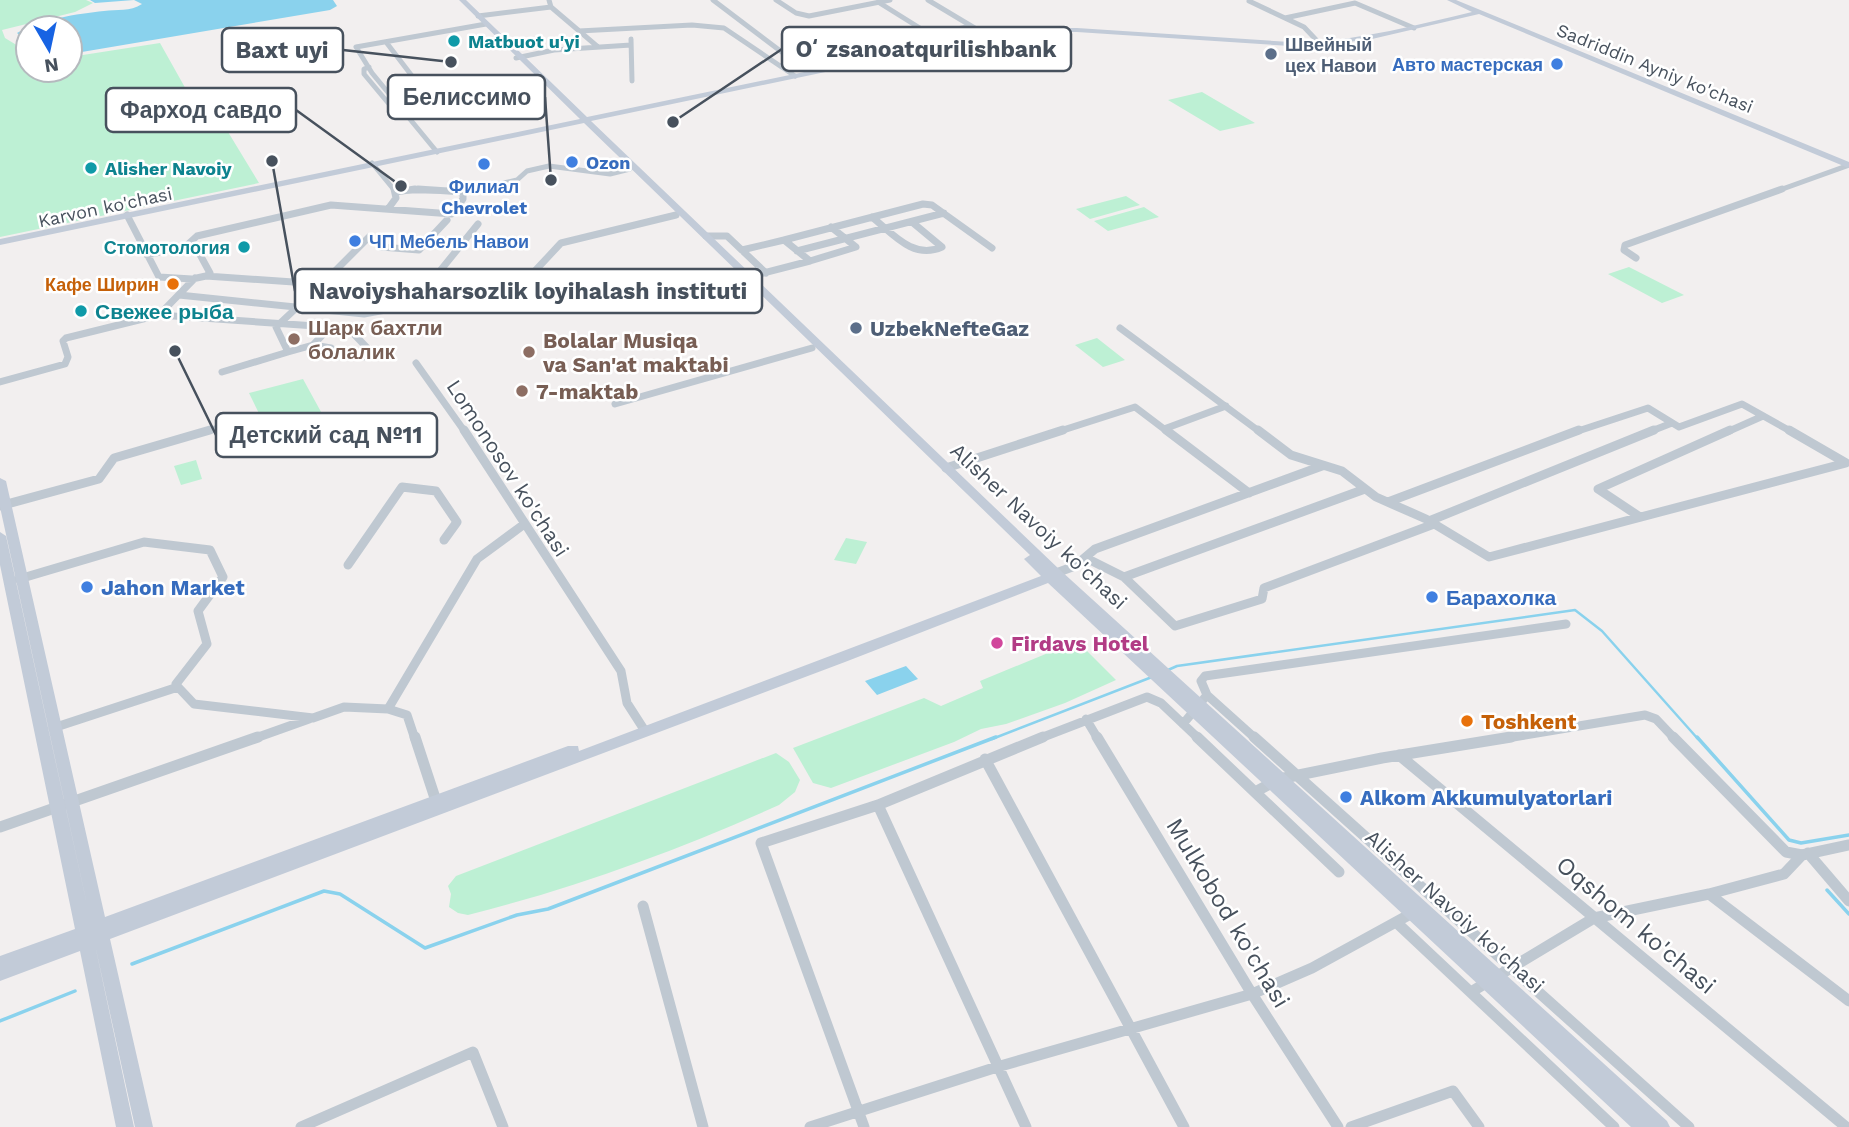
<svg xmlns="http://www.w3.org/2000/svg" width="1849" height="1127" font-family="'Work Sans',sans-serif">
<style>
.green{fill:#bdf0d4}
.water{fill:#8ad2ed}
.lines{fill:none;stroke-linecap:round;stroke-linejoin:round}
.stream-far1{stroke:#8ad2ed;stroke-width:2.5}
.stream{stroke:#8ad2ed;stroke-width:3.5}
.street-far3{stroke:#bfc8d1;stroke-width:5}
.street-far2{stroke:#bfc8d1;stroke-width:7}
.street-far1{stroke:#bfc8d1;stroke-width:9}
.street{stroke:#bfc8d1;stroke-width:11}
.secondary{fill:#c2cbd8;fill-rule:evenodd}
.culture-dot{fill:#0f9aa8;stroke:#fff;stroke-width:2.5}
.service-dot{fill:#5c6f8a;stroke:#fff;stroke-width:2.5}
.shop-dot{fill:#3f7fe0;stroke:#fff;stroke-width:2.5}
.food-dot{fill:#e8710a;stroke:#fff;stroke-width:2.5}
.education-dot{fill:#8d6e63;stroke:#fff;stroke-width:2.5}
.hotel-dot{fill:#d1479c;stroke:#fff;stroke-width:2.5}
.labels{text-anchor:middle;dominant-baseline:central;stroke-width:5;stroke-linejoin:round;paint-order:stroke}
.far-culture-label{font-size:18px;font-weight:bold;fill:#0d838f;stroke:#fff;text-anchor:start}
.far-service-label{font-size:18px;font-weight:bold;fill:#4e5e75;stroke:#fff;text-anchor:start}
.far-shop-label{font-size:18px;font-weight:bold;fill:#366cbe;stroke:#fff;text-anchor:start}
.far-street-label{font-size:18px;fill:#47515d;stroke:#fff}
.far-food-label{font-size:18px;font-weight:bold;fill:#c56008;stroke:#fff;text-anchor:end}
.culture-label{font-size:21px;font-weight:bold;fill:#0d838f;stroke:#fff;text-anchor:start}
.education-label{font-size:21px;font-weight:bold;fill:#785e54;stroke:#fff;text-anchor:start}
.service-label{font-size:21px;font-weight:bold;fill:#4e5e75;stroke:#fff;text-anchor:start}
.street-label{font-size:21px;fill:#47515d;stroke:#fff}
.shop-label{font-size:21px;font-weight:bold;fill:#366cbe;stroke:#fff;text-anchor:start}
.hotel-label{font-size:21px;font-weight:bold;fill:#b23c85;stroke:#fff;text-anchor:start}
.food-label{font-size:21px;font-weight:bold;fill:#c56008;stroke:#fff;text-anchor:start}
.near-street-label{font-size:24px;fill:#47515d;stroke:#fff}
.leader{fill:none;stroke:#47515d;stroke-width:2.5}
.callout-dot{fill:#47515d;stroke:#fff;stroke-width:2.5}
.callout{fill:#fff;stroke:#47515d;stroke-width:2.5}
.callout-label{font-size:23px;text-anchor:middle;font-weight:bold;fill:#47515d}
</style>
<rect width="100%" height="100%" fill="#f2efef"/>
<path class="green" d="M0 0H86L93 3 75 12 2 30 5 38 28 52V70H70V57L160 43 192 100 208 99 259 183 0 237Z
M1202 92 1255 123 1220 131 1168 100Z
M1126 196 1140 205 1090 219 1076 209Z
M1144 207 1159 217 1108 231 1094 221Z
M1629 267 1684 295 1662 303 1608 274Z
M1097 338 1125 360 1103 367 1075 345Z
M303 379 326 421 270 436 249 393Z
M196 460 202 479 181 485 174 466Z
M846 538 867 542 856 564 834 560Z
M1077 641 1116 680 1065 703 1006 724 981 729 954 742 831 788 813 783 793 748 924 698 941 706 983 688 980 681Z
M776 753 789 762 800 780 795 792 779 805C679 850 575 888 468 915L458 913 449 907 451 894 448 886 456 876Z"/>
<path class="water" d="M90 0H333L337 6 330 10 70 54V28H28V42L17 33C41 19 77 14 104 11 117 9 130 12 142 4L134 0 95 3Z
M906 666 918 679 877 695 865 681Z"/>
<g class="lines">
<path class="stream-far1" d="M1168 670 1177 666 1575 610 1602 631 1698 739
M992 739 1152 677"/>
<path class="stream" d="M1697 737 1789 840 1801 843 1849 835
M1827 890 1849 914
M132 964 324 891 340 894 425 948 517 915 548 909 996 737
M0 1021 75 991"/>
<path class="street-far3" d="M713 0 787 56 790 64 787 68
M776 0 796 13 809 16 890 0
M928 0 988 36
M1249 1 1304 27 1321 45
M878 2 931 35 971 26
M551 7 598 47
M478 16 551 7 549 0
M1285 18 1355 3 1414 28
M579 31 692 25 724 28 795 76
M631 39 632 81
M386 42 412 76
M516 58 554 50 631 45
M790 64 931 35
M369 67 364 69V74L389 104
M437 152 372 73 356 47 486 24
M372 163 395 191
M404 191H445
M468 191 517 180 527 171 549 166 610 174 630 169
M1777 191 1849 165"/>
<path class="street-far2" d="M418 189 463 192 476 189
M396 192 415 189
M388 209 396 198 394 189
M127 215 159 277 192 279 206 276 322 284 369 237
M872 217C893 234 913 260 942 247L912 222
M706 236H727L766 273
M186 246 198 251 210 273 206 276
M381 247 419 250 447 220
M742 250 784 240
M797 251 944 213
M147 255 186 246 197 236 331 205 452 214 463 199V192
M1636 258 1624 250 1625 245 1782 189
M810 261 856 247 831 227
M533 273 561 243 676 215
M748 277 810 261 784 240 923 204 932 205 992 248
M427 287 478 224
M179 295 364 314 396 308 436 286
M159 315 195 278
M330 327 349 329 373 354 368 357 328 354 331 348 313 345Z
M1120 328 1260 432
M288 352 313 345
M416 363 465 432
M222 372 288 352 276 327 322 284
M0 382 65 364 68 357 63 341 66 338 159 315 330 327
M615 404 812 348
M1164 429 1226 406
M204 432 243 421
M1057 432 1135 407 1168 432
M1575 432 1648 408 1679 427 1742 404 1792 432
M1649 432 1672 423
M1727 432 1763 416"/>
<path class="street-far1" d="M464 430 621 671 627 703 645 731
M1166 430 1249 493
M1258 430 1291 455 1342 471 1376 497 1426 519 1489 557 1846 463
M1789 430 1846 463
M946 468 1063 430
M1388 502 1579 430
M0 506 99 479 114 458 210 430
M1640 517 1598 489 1730 430
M1429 521 1654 430
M1086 558 1124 577 1175 626 1262 599 1264 588 1434 524
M348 565 402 487 436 491 457 522 444 540
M1056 573 1075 566 1095 549 1322 466
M1124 577 1365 489
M19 579 144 542 210 550 223 577 198 611 207 644 176 684 178 687
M178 687 194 704 313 718 344 707 388 709 407 715 415 739
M1207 695 1256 739
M388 709 477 559 523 525
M1086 719 1098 739
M1183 724 1207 695 1201 681 1205 676 1566 624
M53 728 178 687
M253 739 309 719
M1038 739 1147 697 1161 703 1199 739
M1501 739 1645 715 1656 719 1675 739"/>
<path class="street" d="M415 737 437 804
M1097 737 1252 994 1338 1127
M1197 737 1339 872
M1254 737 1689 1127
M1673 737 1786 852 1802 855 1849 845
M1399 755 1846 1127
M985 759 1184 1127
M1255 792 1279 779 1382 758 1511 737
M878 805 1026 1127
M0 827 258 737
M1808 853 1849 901
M1709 894 1849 1001
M643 906 703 1127
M1397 923 1614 1127
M1471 992 1594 918 1709 894 1784 874 1802 855
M301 1127 473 1052 503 1127
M810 1127 997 1067 1252 994 1312 968 1416 911
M864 1127 761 843 878 805 1043 737
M1351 1127 1453 1091 1479 1127"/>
<path class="secondary" d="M459 0H466L587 117 988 34 1038 28H1077L1306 43C1363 39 1417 25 1472 12L1447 0H1456L1849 162V168L1846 167 1479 14 1372 39 1306 47 1077 32H1038L988 38 591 121 1060 570 1667 1121 1670 1127H1631L1048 583 845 662 110 939 153 1127H135L95 945 134 1127H116L80 951 0 981V956L75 929 0 565V532L6 536 91 923 0 507V478L6 481 105 917 568 746H578L579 751 1041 576 1024 559 1030 555 584 123 0 245V239L580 119Z"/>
</g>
<g class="culture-dot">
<circle cx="454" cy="41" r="7"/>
<circle cx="91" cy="168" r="7"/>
<circle cx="244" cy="247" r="7"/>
<circle cx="81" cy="311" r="7"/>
</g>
<g class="service-dot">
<circle cx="1271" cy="54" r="7"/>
<circle cx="856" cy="328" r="7"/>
</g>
<g class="shop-dot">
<circle cx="1557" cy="64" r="7"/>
<circle cx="572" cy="162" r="7"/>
<circle cx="484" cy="164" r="7"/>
<circle cx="355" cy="241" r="7"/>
<circle cx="87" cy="587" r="7"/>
<circle cx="1432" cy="597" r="7"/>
<circle cx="1346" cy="797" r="7"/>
</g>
<g class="food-dot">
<circle cx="173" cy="284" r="7"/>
<circle cx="1467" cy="721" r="7"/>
</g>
<g class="education-dot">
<circle cx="294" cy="339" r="7"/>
<circle cx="529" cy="352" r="7"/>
<circle cx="522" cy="391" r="7"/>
</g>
<circle class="hotel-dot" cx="997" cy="643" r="7"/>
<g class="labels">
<g class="far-culture-label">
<text x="468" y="41">Matbuot u'yi</text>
<text x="105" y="168">Alisher Navoiy</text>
<text x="230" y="247" text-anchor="end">Стомотология</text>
</g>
<g class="far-service-label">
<text x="1285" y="44">Швейный<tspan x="1285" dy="21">цех Навои</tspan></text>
</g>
<g class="far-shop-label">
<text x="1543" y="64" text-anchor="end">Авто мастерская</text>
<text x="586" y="162">Ozon</text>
<text x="484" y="186" text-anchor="middle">Филиал<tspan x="484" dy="21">Chevrolet</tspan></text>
<text x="369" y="241">ЧП Мебель Навои</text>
</g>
<g class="far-street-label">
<text transform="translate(1655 68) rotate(22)">Sadriddin Ayniy ko'chasi</text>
<text transform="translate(105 207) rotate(-12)">Karvon ko'chasi</text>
</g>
<g class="far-food-label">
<text x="159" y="284">Кафе Ширин</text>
</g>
<g class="culture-label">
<text x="95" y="311">Свежее рыба</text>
</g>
<g class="education-label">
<text x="308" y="327">Шарк бахтли<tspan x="308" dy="24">болалик</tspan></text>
<text x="543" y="340">Bolalar Musiqa<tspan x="543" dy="24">va San'at maktabi</tspan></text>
<text x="536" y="391">7-maktab</text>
</g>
<g class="service-label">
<text x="870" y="328">UzbekNefteGaz</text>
</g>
<g class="street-label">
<text transform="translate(508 468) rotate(57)">Lomonosov ko'chasi</text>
<text transform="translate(1039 526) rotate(43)">Alisher Navoiy ko'chasi</text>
<text transform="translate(1455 911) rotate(42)">Alisher Navoiy ko'chasi</text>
</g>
<g class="shop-label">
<text x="101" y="587">Jahon Market</text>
<text x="1446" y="597">Барахолка</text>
<text x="1360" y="797">Alkom Akkumulyatorlari</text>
</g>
<g class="hotel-label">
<text x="1011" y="643">Firdavs Hotel</text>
</g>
<g class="food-label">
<text x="1481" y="721">Toshkent</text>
</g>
<g class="near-street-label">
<text transform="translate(1228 913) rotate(59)">Mulkobod ko'chasi</text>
<text transform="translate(1636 925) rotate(40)">Oqshom ko'chasi</text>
</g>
</g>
<path class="leader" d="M673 122L782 49M451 62L343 50M551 180L545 97M401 186L296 110M272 161L295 291M175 351L216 435"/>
<g class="callout-dot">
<circle cx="673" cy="122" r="7"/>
<circle cx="451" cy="62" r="7"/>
<circle cx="551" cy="180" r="7"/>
<circle cx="401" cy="186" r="7"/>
<circle cx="272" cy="161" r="7"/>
<circle cx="175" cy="351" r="7"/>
</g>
<g class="callout">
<rect x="782" y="27" width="289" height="44" rx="7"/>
<rect x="222" y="28" width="121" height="44" rx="7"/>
<rect x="388" y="75" width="157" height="44" rx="7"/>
<rect x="106" y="88" width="190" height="44" rx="7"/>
<rect x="295" y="269" width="467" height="44" rx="7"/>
<rect x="216" y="413" width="221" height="44" rx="7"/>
</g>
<g class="callout-label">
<text x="926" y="57">Oʻzsanoatqurilishbank</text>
<text x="282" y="58">Baxt uyi</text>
<text x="467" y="105">Белиссимо</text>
<text x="201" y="118">Фарход савдо</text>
<text x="528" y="299">Navoiyshaharsozlik loyihalash instituti</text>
<text x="326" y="443">Детский сад №11</text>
</g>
<g transform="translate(49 49) rotate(171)"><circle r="33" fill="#ffffff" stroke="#b5b9be" stroke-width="2"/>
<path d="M0-5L12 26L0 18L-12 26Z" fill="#1763e3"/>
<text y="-10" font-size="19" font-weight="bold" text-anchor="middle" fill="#47515d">N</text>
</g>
</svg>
